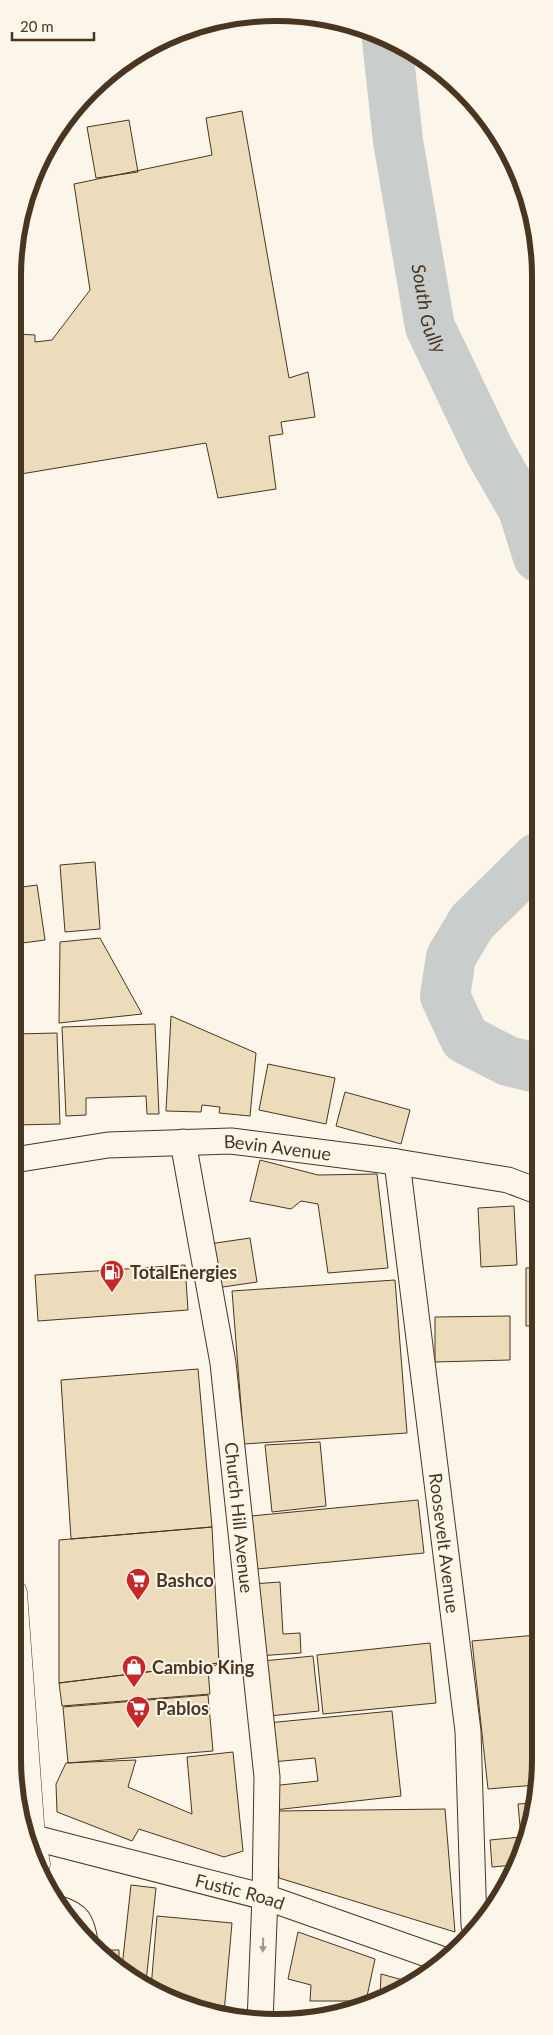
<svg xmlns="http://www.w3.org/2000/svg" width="553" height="2035" font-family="Lato,sans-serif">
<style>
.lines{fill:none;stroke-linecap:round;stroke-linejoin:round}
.river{stroke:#c9cecd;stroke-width:50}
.building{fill:#ecdcbc;stroke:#4a3520}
.service-casing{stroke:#4a3520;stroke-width:14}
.minor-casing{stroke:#4a3520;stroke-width:27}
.secondary-casing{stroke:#4a3520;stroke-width:29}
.service{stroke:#fbf6e9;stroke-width:12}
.minor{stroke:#fbf6e9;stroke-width:25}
.secondary{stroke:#fbf6e9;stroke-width:28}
.oneway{fill:#a29684}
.labels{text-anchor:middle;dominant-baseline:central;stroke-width:4;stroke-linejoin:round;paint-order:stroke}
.street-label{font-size:18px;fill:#4a3520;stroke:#fbf6e9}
.poi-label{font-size:18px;font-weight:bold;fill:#4a3520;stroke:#fbf6e9;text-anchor:start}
.water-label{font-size:19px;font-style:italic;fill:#4a3520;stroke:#fbf6e9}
.rim{fill:none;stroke:#4a3520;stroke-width:6}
</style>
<rect width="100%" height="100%" fill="#fbf6e9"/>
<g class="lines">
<g class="river">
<path id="s1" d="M387 40 398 141 430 327 490 452 523 509 538 557"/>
<path d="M537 1068 508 1061 465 1039 445 996 451 957 472 922 537 858"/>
</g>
</g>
<path class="building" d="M242 111 289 378 308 372 315 417 281 422 283 434 269 436 276 489 218 498 206 443 21 474 17 445V334L35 335V342L52 340 90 290 74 184 212 155 206 118Z
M129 120 138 172 96 178 87 127Z
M95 862 100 929 65 932 60 865Z
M37 885 45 940 15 944V888Z
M100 938 142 1014 59 1023 60 942Z
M171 1016 256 1053 250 1116 219 1113 220 1107 202 1105 201 1112 166 1111Z
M155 1024 159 1114H147L146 1096 86 1098V1115L66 1116 62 1027Z
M57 1033 60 1124 15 1125V1034Z
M268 1064 335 1078 326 1124 259 1110Z
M345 1092 410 1110 401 1144 336 1126Z
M260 1160 318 1175 377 1174 388 1268 328 1273 318 1204 301 1201 291 1209 250 1201Z
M514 1206 517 1265 481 1267 478 1208Z
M250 1238 257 1282 216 1288 209 1244Z
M185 1265 188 1310 38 1321 35 1275Z
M526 1268H536V1326H526Z
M395 1280 407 1433 244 1444 232 1291Z
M510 1316V1360L435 1362V1317Z
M198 1369 212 1527 71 1539 61 1380Z
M320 1442 326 1506 272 1512 265 1445Z
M418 1500 424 1553 257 1569 251 1516Z
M212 1527 219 1663 59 1683V1540Z
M280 1582 283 1634 300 1633 301 1653 257 1656 252 1584Z
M536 1635V1785L488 1789 472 1641Z
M430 1643 436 1703 323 1714 317 1655Z
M313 1656 319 1711 269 1716 263 1661Z
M219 1663 208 1670 210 1694 62 1706 59 1683Z
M208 1695 213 1751 68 1763 63 1707Z
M392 1711 401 1796 274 1810 271 1786 318 1781 315 1758 272 1762 267 1723Z
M233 1752 243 1851 224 1857 139 1829 132 1841 57 1812 56 1784 66 1763 136 1760 128 1787 192 1814 187 1757Z
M535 1803V1810L515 1865 492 1867 490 1840 521 1837 518 1804Z
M445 1809 455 1932 279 1878 276 1811Z
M131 1885 156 1888 146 1982H142L122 1967Z
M157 1916 232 1923 224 2013 159 1995 151 1988Z
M298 1932 375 1959 366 2001H310L311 1985 288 1979Z
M101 1950H119V1964Z
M381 1974 410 1982 380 1996Z"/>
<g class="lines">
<defs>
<path id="service" d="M59 1902C84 1909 88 1919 92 1943"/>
<g id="minor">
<path id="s2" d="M183 1142 223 1363 267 1777 265 1897 260 2022"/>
<path id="s3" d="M14 1160 108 1145 231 1141 397 1162 508 1180 537 1191"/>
<path id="s4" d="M397 1162 468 1731 474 1925"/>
<path id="s5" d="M31 1837 265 1897 444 1960"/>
</g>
<path id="secondary" d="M13 1593 31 1837 36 1864"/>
</defs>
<use href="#service" class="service-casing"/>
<use href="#minor" class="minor-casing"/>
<use href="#secondary" class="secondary-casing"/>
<use href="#service" class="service"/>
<use href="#minor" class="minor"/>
<use href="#secondary" class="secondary"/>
</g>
<defs><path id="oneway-solid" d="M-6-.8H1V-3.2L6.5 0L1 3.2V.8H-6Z" transform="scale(1.25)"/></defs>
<use class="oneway" href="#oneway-solid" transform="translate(263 1945) rotate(92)"/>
<defs>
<symbol id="fuel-pin" viewBox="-11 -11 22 30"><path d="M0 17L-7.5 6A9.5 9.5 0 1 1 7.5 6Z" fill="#c62828" stroke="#fbf6e9"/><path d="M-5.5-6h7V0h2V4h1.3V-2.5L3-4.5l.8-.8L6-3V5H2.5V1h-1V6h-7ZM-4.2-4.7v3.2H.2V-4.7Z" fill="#fff"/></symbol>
<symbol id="supermarket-pin" viewBox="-11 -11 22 30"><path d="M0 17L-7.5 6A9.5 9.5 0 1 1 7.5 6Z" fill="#c62828" stroke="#fbf6e9"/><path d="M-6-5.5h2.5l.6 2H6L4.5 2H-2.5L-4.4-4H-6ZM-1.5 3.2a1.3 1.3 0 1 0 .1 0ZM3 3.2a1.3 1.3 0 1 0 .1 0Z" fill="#fff"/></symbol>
<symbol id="shop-pin" viewBox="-11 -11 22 30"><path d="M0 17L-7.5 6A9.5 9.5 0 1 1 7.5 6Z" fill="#c62828" stroke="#fbf6e9"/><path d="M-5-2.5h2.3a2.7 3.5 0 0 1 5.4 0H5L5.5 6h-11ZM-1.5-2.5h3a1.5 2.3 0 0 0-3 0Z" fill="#fff"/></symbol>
</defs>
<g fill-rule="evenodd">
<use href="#fuel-pin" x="98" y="1258" width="28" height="38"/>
<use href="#supermarket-pin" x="124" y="1566" width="28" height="38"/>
<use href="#shop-pin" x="120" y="1653" width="28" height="38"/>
<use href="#supermarket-pin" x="124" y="1694" width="28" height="38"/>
</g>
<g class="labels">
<g class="street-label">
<text stroke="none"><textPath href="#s3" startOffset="265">Bevin Avenue</textPath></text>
<text stroke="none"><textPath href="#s2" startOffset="380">Church Hill Avenue</textPath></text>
<text stroke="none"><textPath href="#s4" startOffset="384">Roosevelt Avenue</textPath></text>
<text stroke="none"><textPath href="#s5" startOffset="216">Fustic Road</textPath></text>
</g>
<g class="poi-label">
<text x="130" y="1272">TotalEnergies</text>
<text x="156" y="1580">Bashco</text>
<text x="152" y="1667">Cambio King</text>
<text x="156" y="1708">Pablos</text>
</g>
<g class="water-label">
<text stroke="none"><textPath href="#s1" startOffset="272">South Gully</textPath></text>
</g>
</g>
<path d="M0 0H553V2035H0ZM276 21H277A255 255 0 0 1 532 276V1759A255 255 0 0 1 277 2014H276A255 255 0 0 1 21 1759V276A255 255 0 0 1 276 21Z" fill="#fbf6e9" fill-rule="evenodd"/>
<path class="rim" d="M276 21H277A255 255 0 0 1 532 276V1759A255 255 0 0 1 277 2014H276A255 255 0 0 1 21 1759V276A255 255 0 0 1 276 21Z"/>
<path d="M12 32v8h82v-8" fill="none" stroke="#4a3520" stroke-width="2.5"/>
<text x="20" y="32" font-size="15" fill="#4a3520" stroke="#fbf6e9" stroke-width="4" paint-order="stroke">20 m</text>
</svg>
